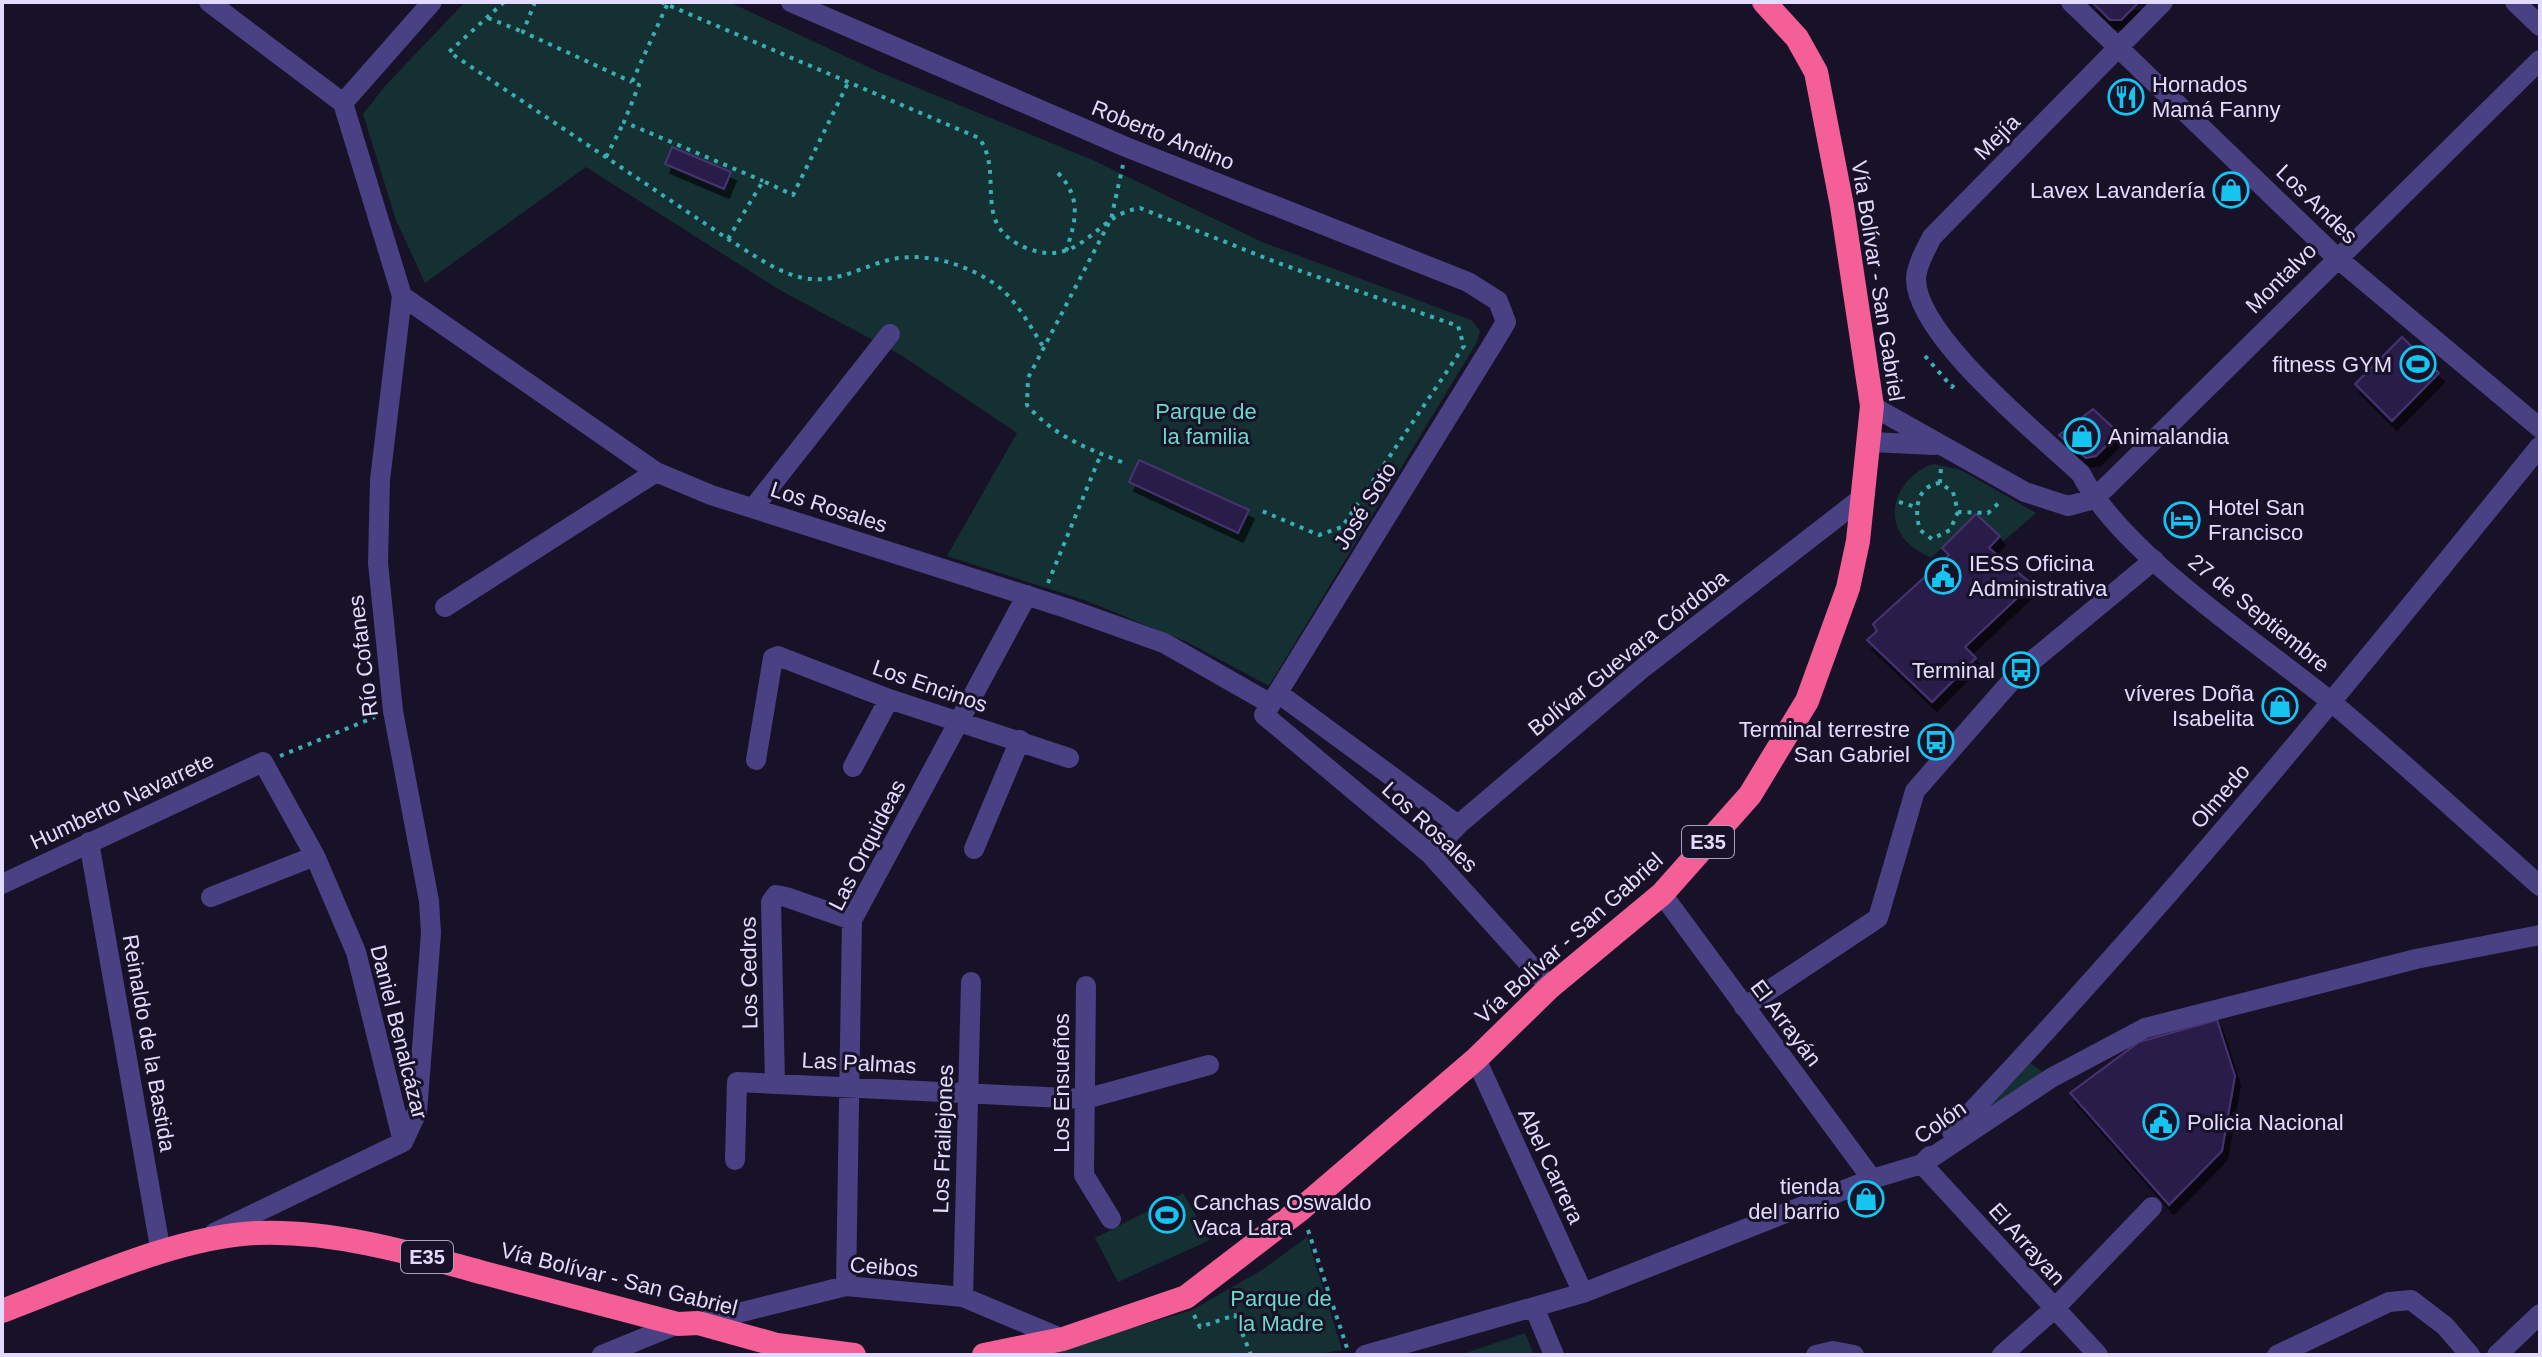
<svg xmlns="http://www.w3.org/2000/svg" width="2542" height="1357" font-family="Arial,sans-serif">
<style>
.green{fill:#153032}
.building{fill:#2c1f48;stroke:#463372;stroke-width:2;filter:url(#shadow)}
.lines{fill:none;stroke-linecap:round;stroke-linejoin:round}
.path{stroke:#39aeb3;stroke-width:4;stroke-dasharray:4 6;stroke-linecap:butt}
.minor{stroke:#4a4084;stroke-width:20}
.highway{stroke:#f45f98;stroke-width:24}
.labels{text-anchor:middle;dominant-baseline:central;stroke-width:6;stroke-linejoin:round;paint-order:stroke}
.shield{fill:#181228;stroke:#a69fbd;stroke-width:2}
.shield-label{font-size:20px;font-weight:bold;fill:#e3dbfd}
.poi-label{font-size:22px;fill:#e3dbfd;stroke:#181228;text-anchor:start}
.street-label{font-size:22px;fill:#e3dbfd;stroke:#181228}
.park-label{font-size:22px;fill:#6bd9c8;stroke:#181228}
</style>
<defs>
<filter id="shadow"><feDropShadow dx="5" dy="9" stdDeviation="0" flood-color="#0009"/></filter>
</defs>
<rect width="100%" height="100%" fill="#181228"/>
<path class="green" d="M465 2H729L879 72 1095 161 1262 242 1471 320 1480 331 1477 342 1269 686 1187 642 1087 601 947 556 1017 433 901 355 778 289 586 167 425 283 396 220 363 114 386 85Z
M1934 464 1961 470 2036 513 2004 541 1976 515 1931 558C1922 553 1912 548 1905 540 1881 511 1903 473 1934 464Z
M2023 1058 2051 1078 1926 1156Z
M1183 1193 1210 1240 1118 1282 1095 1238Z
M1307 1237 1342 1350 1313 1355H1042L1192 1310 1262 1270Z
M1525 1333 1534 1355H1460Z"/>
<path class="building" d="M2092 2H2139L2121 20H2110Z
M672 147 731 172 724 189 665 164Z
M2402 337 2439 373 2392 421 2355 384Z
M2093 409 2119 433 2096 456 2086 458 2059 435Z
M1139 460 1249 510 1238 533 1129 482Z
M1976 514 2000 536 1989 548 2032 584 1965 647 1976 658 1932 702 1867 640 1877 631 1873 624 1949 555 1942 548Z
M2217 1020 2235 1076 2222 1151 2169 1205 2070 1093 2139 1042Z"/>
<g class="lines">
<path class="path" d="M504 2 449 52 728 239C752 254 783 277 811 279 838 282 864 266 889 260 924 251 966 264 995 284 1016 299 1030 326 1044 348
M535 2 523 32 632 82
M661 2 979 138C1006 175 968 227 1029 249 1082 268 1096 214 1140 208L1278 263 1458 326 1464 346 1342 527 1319 535 1262 511
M667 5 632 82 639 85 624 122 763 181
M488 18 523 32
M606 157 624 122
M1058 173C1082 198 1076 221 1066 251
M728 239 763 181 793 195 849 81
M1925 356 1952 387 1955 383
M1122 462C1085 448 1053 435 1027 405L1028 378 1111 219 1123 165
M1940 483 1941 467
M1899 502 1916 507
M1958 512 1950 530 1932 539 1920 530C1914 510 1916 486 1940 483L1953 492 1958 512 1988 513 2001 501
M1048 583 1101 454
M280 756 375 717
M1308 1230 1347 1348
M1194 1315 1200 1327 1235 1315 1251 1355"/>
<path class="minor" d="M209 2 343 103 402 296 380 480 378 563 393 711 429 901 431 933 417 1112 403 1142 214 1233
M791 2 1126 147 1468 282 1498 301 1506 322 1494 342 1264 715 1430 854 1550 987
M2071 2 2336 257 2540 428
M2163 2 1932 237C1926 249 1917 264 1916 278 1915 335 2040 435 2081 474 2121 553 2259 643 2330 701 2402 761 2470 824 2540 886
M2515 2 2540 26
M343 103 432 2
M402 296 656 472 711 495 1066 608 1164 643 1271 704
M1872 406 2025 492 2068 506 2094 499 2540 60
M1871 442 1934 445
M754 507 890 334
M445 607 656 472
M1278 693 1458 825
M756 760 773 658 778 656 889 699 1069 758
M853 767 889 699
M89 842 161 1253
M974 849 1020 740
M1430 854 1458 825 1644 667 1863 497
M2 884 263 762 315 856 356 952 403 1142
M1662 894 1872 1179
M211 897 315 856
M1086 986 1084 1175 1111 1219
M1744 1007 1878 918 1915 791 2021 670 2154 560
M1476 1059 1583 1293
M775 1083 771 902 776 895 786 897 852 920
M1952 1132C2160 914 2351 680 2540 446
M1930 1156 1922 1164 2098 1355
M735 1160 737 1082 1085 1099 1209 1065
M846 1286 852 920 1027 595
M963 1297 971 982
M1534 1307 1554 1355
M698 1323 846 1286 963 1297 1063 1339
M602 1355 678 1324
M1365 1355 1583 1293 1872 1179 1922 1164 2051 1078 2145 1028 2416 959 2540 935
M1816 1355 1833 1351 1854 1355
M2002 1355 2054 1309 2152 1207
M2277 1355 2389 1302 2411 1300 2445 1326 2470 1355
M2497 1355 2540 1314"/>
<path class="highway" d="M2 1311C77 1283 178 1236 257 1233 333 1230 412 1253 484 1273 549 1290 614 1307 678 1324L698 1323 777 1345 854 1355
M984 1355 1063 1339 1186 1297 1301 1209 1476 1059 1550 987 1662 894 1750 795 1807 701 1848 588 1858 541 1872 406 1842 206 1816 72 1797 38 1764 2"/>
</g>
<defs>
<symbol id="restaurant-ring" viewBox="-11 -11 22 22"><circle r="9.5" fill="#181228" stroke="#15c4ef" stroke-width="1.5"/><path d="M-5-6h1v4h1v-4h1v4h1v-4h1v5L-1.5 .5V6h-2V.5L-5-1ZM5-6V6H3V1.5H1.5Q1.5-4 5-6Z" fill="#15c4ef"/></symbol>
<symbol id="shop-ring" viewBox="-11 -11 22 22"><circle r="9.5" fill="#181228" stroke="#15c4ef" stroke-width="1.5"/><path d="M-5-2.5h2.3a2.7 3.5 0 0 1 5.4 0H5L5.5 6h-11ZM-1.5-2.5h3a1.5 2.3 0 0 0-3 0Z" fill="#15c4ef"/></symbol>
<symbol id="stadium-ring" viewBox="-11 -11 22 22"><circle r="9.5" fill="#181228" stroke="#15c4ef" stroke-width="1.5"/><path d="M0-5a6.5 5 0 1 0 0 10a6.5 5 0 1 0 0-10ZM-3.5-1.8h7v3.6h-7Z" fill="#15c4ef"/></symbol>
<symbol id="hotel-ring" viewBox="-11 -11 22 22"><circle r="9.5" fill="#181228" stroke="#15c4ef" stroke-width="1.5"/><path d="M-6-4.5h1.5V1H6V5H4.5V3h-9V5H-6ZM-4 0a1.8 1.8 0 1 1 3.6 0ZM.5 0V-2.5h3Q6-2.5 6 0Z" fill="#15c4ef"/></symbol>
<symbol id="civic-ring" viewBox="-11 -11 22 22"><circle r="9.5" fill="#181228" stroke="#15c4ef" stroke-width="1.5"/><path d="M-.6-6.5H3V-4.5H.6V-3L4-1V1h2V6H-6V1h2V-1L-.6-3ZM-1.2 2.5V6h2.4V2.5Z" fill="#15c4ef"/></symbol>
<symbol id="bus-ring" viewBox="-11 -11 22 22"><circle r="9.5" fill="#181228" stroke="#15c4ef" stroke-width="1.5"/><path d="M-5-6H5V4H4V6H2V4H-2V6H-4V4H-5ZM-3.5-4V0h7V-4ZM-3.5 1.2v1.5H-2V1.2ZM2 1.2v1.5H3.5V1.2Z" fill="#15c4ef"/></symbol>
</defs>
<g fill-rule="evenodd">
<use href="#restaurant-ring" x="2106" y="77" width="40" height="40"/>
<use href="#shop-ring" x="2211" y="170" width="40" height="40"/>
<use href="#stadium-ring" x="2398" y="344" width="40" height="40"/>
<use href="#shop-ring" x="2062" y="416" width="40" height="40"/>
<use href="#hotel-ring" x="2162" y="500" width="40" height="40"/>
<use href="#civic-ring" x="1923" y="556" width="40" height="40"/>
<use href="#bus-ring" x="2001" y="650" width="40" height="40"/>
<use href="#shop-ring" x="2260" y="686" width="40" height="40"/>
<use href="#bus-ring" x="1916" y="722" width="40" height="40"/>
<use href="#civic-ring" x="2141" y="1102" width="40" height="40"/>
<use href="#shop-ring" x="1846" y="1179" width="40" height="40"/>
<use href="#stadium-ring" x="1147" y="1195" width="40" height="40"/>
</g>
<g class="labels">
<g class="shield">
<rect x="1682" y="826" width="52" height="32" rx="6"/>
<rect x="401" y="1241" width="52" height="32" rx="6"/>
</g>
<g class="shield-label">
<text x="1708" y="842">E35</text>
<text x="427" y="1257">E35</text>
</g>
<g class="poi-label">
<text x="2152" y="84">Hornados<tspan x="2152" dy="25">Mamá Fanny</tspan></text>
<text x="2205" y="190" text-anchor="end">Lavex Lavandería</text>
<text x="2392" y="364" text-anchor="end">fitness GYM</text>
<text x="2108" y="436">Animalandia</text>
<text x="2208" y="507">Hotel San<tspan x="2208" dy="25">Francisco</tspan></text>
<text x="1969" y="563">IESS Oficina<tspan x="1969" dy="25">Administrativa</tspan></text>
<text x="1995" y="670" text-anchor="end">Terminal</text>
<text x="2254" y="693" text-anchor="end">víveres Doña<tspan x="2254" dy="25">Isabelita</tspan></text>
<text x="1910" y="729" text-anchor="end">Terminal terrestre<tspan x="1910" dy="25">San Gabriel</tspan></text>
<text x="2187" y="1122">Policia Nacional</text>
<text x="1840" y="1186" text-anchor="end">tienda<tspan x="1840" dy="25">del barrio</tspan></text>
<text x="1193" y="1202">Canchas Oswaldo<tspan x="1193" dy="25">Vaca Lara</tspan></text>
</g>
<g class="street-label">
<text transform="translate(1163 135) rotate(22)">Roberto Andino</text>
<text transform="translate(1997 137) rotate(-45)">Mejía</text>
<text transform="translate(2317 204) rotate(44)">Los Andes</text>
<text transform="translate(2281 278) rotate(-45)">Montalvo</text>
<text transform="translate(1878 281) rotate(81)">Vía Bolívar - San Gabriel</text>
<text transform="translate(1365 506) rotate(-58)">José Soto</text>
<text transform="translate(829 507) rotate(18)">Los Rosales</text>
<text transform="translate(2259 613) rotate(39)">27 de Septiembre</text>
<text transform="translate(1628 653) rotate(-39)">Bolívar Guevara Córdoba</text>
<text transform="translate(363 656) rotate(-97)">Río Cofanes</text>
<text transform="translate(930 686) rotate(19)">Los Encinos</text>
<text transform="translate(2220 796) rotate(-49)">Olmedo</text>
<text transform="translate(122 801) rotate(-25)">Humberto Navarrete</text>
<text transform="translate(1430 827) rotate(43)">Los Rosales</text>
<text transform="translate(867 845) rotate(-63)">Las Orquideas</text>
<text transform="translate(1569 938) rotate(-42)">Vía Bolívar - San Gabriel</text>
<text transform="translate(749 973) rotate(-91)">Los Cedros</text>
<text transform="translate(1786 1023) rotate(53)">El Arrayán</text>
<text transform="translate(399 1032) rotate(76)">Daniel Benalcázar</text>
<text transform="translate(149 1043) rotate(80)">Reinaldo de la Bastida</text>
<text transform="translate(859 1063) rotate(3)">Las Palmas</text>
<text transform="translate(1061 1083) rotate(-90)">Los Ensueños</text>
<text transform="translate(1940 1122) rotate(-35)">Colón</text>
<text transform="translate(943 1139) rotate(-88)">Los Frailejones</text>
<text transform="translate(1551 1166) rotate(65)">Abel Carrera</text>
<text transform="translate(2027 1244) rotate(48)">El Arrayan</text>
<text transform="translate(884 1267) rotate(4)">Ceibos</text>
<text transform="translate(619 1279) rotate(14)">Vía Bolívar - San Gabriel</text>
</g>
<g class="park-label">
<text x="1206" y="411">Parque de<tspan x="1206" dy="25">la familia</tspan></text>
<text x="1281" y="1298">Parque de<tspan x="1281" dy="25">la Madre</tspan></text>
</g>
</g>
<rect width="2542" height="1357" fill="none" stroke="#e3dbfd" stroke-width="8"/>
</svg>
